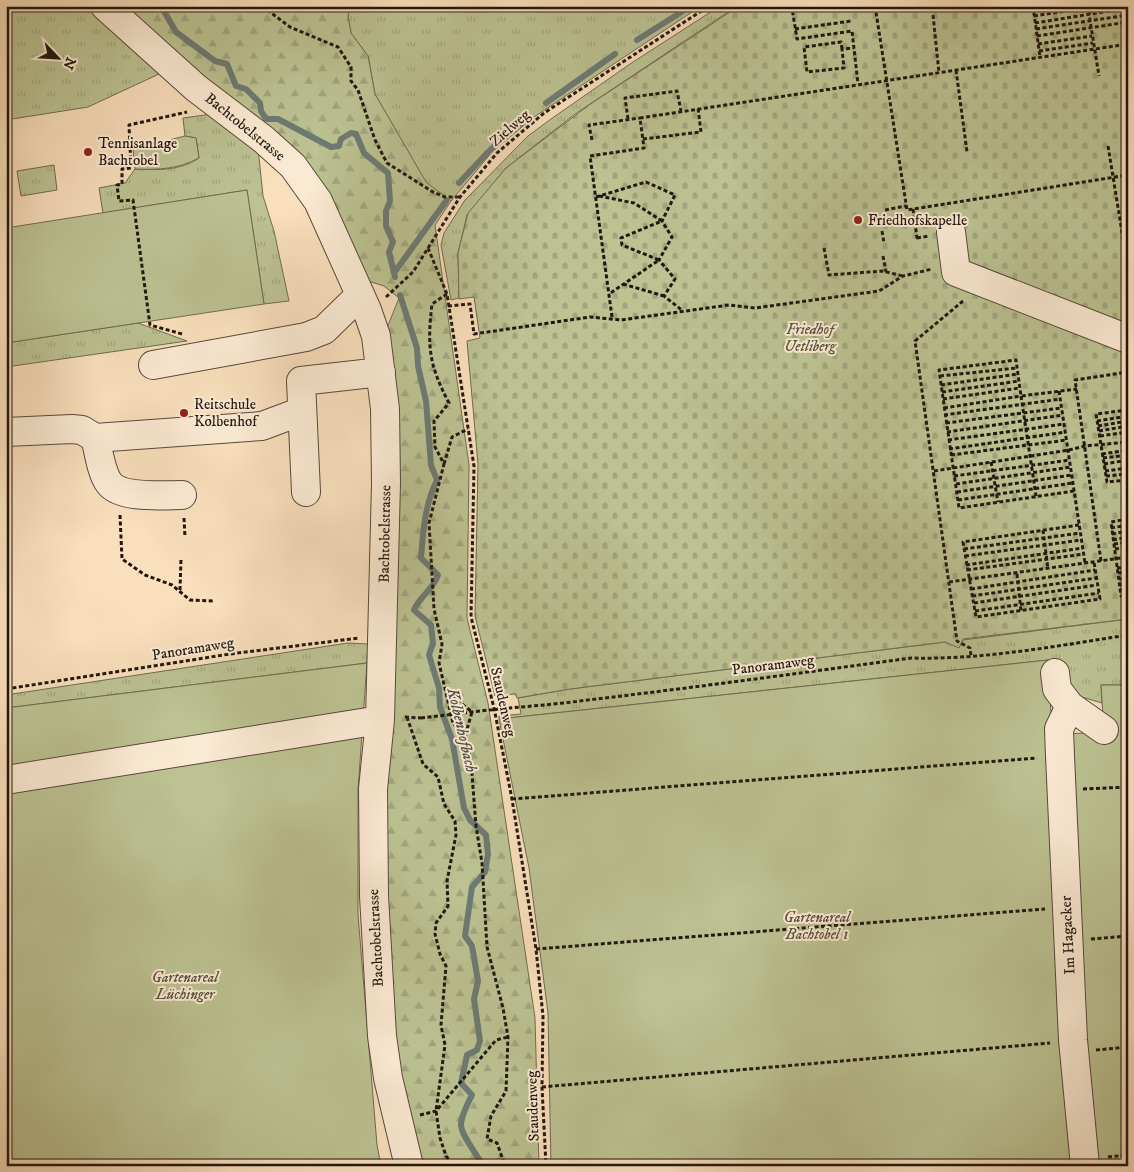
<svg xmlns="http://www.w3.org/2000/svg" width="1134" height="1172" font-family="'IM FELL DW Pica',serif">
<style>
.grass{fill:url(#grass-tufts);stroke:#6f6c51}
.forest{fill:url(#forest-firs);stroke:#6f6c51}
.cemetery{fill:url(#cemetery-stones);stroke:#6f6c51}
.green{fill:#bcc292;stroke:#6f6c51}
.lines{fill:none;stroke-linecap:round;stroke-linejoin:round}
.stream{stroke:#6d7a74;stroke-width:6}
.minor-casing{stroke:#58493b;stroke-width:30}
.path{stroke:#221710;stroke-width:3;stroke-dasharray:4 2.5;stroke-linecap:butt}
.minor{stroke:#fbead3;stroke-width:28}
.path-bridge{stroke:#221710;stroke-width:3;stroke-dasharray:4 2.5;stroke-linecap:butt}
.poi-dot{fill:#8f2418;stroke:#fbead3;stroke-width:2}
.labels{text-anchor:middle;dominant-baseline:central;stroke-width:4;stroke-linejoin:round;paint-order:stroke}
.street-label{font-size:15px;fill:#221710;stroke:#fbead3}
.poi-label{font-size:15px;fill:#221710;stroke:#fbead3;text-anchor:start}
.park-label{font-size:15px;font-style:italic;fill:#58533e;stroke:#fbead3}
.water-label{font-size:16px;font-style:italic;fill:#4e514a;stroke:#fbead3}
</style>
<defs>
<pattern id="grass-tufts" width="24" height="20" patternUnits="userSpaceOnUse" patternTransform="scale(1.25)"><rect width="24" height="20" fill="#bcc292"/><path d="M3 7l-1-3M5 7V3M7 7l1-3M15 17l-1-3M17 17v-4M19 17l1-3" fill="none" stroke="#a1a67d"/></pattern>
<pattern id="forest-firs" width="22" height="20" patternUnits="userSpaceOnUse" patternTransform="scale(1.25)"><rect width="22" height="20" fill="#bcc292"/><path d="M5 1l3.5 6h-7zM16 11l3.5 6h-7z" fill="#a1a67d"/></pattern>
<pattern id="cemetery-stones" width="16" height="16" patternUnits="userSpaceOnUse" patternTransform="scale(1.25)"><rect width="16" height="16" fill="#bcc292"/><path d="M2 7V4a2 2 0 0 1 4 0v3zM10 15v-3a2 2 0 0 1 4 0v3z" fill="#a1a67d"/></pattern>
</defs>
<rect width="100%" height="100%" fill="#f9dfbc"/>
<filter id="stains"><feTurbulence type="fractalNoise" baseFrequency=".004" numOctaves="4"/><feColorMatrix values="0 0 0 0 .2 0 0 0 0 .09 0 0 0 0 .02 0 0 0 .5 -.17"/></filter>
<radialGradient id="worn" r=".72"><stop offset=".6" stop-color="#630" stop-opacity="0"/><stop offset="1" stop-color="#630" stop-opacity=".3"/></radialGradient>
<path class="grass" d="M6 6H92L159 74 88 107 6 120Z
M350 6H701L534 117 493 151 451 201 426 183 375 94 368 56 351 33 348 16Z
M720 6H737L575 114 506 168 467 215 458 253 459 298 451 300 441 245 444 233 465 200 528 136 551 119 630 64Z
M212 114 258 148 263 196 274 231 289 301 264 304 247 190 103 213 99 188 125 183 135 169C158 170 180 171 199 158L196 138 185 136 183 118Z
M54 165 57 190 21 196 17 171Z
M138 323 187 341 6 367V343Z
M1128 619V685H1101L1102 703 1065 692 1062 684 1060 660H1048L499 719V716L521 714 518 698 570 689 945 642 959 647 963 640Z
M348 643 368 644 367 663 6 708V695Z"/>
<path class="forest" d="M118 6H350L348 16 351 33 368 56 375 94 426 182 451 201 435 225 469 465 467 618 488 703 535 1018 539 1166H419L396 1066 382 851 395 474V376L387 328 399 298 384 286 368 281 328 199Z"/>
<path class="cemetery" d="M739 6H1128V619L963 639 959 648 945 642 570 689 517 698 515 694 495 696 475 616 478 464 467 341 480 338 474 297 459 299 458 253 468 213 506 168 589 105Z"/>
<path class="green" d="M185 136 196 138 199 158C178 169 159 170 135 169L133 149Z
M247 190 264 304 6 343V228Z
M1048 660 1076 1166H551L548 1013 529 868 499 719Z
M367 663 358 790V915L377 1145 381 1166H6V708Z
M1101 685H1128V1166H1090L1066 734 1104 732Z"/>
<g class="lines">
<path class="stream" d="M161 6 176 32 215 61 227 64 236 86 246 89 260 103 261 111 266 119H278L331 147 339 146 341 139 351 133 356 134 364 153 388 173 390 201 386 211V226L393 242 389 252 395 277
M637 40 691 6
M546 103 615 54
M459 183 488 152 527 118
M394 273 446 201
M400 295 417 348 418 366 426 401 431 465 437 480C425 504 423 531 421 558L438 575C433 590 420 596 414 610L431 625 433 643 429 655 439 688 440 707 452 739 464 808 470 820 486 835 488 854 485 872 472 887 465 936 472 946 478 981 474 999 480 1041 477 1050 467 1055 461 1083 472 1095C468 1103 461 1116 461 1125 461 1135 477 1154 483 1166"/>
<defs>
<path id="minor" d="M105 6 196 88 263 139 293 166 318 201 367 310 376 336 385 409 386 483 380 720 373 789 374 896 382 1036 388 1078 409 1166
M951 232 956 272 1128 339
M153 365 306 337 324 330 360 295
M6 432 72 429 82 430 95 438
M306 492 301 381 381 372
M182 495C164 495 121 499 109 483 101 472 99 452 95 438L262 426 302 411
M1055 673 1057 689 1070 706 1104 730
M1070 706 1059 729 1060 756 1073 1040 1085 1166
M6 780 380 720"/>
</defs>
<use href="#minor" class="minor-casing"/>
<path class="path" d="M262 6 290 27 338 47 351 67V81L358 90 375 140 387 163 433 192 445 197H460
M808 6 792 8 797 39 852 31 858 84
M875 6 907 210 1128 175
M1033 6 1040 57
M1094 6 1089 14 1099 76
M1033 8 1043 6
M933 15 939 73
M1034 16 1097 6
M1035 23 1128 8
M795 29 851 21
M1036 29 1128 15
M1037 36 1128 22
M1038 44 1092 36
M842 49 841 42 804 47 807 72 844 68 842 49 854 48
M1039 51 1093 43
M956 70 967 152
M628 119 625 98 677 91 681 111
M643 139 701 132 698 108
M592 140 589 125 640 118
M1108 146 1128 269
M599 196 634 203 662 221 621 238 622 245 659 260 609 294
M596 197 646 182 675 195 662 221 672 237 659 260 675 279 664 296 683 311
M913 209 917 238H914
M885 210 906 206
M882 231 884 243
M917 238 929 236
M428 248 447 294 474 466 471 617 494 708 512 799 536 949 543 1016 542 1087 546 1166
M824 248 829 275 882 271 903 276
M883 256 886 272
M623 284 664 296
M447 294 432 304C427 347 429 365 449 403L434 421 435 447 444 464 429 523 434 609 442 644 439 663 453 723 464 736 471 761 476 826 482 863 487 947 503 1008 508 1037 506 1091 491 1116 487 1139 497 1143 505 1166
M386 297 413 272 460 197 497 153 544 113 709 6
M963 301 915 341 957 641 970 648 971 656
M448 306 470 304 474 334 590 317 621 320 729 305 755 308 879 291 903 276 932 269
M612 317 590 156 644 148 640 118 1128 44
M182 334 150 325 133 200 119 201 117 185 122 184V169L131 168 129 125 187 112
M940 376 1017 368
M941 385 1018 374
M1059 391 1085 563
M942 392 1019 381
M943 399 1020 388
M944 408 1021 396 1036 496
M1128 410 1096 414 1107 482 1128 480
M944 415 1061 399
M1097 421 1128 416
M946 423 1061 408
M1098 426 1128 421
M1099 431 1128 426
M947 432 1063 415
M1100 436 1128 432
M948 440 1064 424
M949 449 1066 432
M1102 454 1128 450
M951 455 1067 440
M1103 458 1128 455
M991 462 998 502
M444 464 452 437 468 429
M1104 464 1128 460
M934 471 1069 450 1085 446 1128 442
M1105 471 1128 468
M954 476 1070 460
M1106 476 1128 474
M956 484 1071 467
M1074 491 959 508 939 370 1016 360 1021 396 1077 389
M957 492 1072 475
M958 500 1073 483
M120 515 122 559 145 575 172 585 190 600 213 601
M184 518 185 537
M1128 519 1111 522 1121 596 1128 595
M1079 525 963 542 976 617 1100 599 1094 562
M1111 528 1128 525
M1043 530 1048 569
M1112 534 1128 531
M1113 540 1128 537
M1114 544 1128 542
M964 549 1080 533
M1115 549 1128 547
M965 556 1081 540
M1101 561 1075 380 1128 372
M966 565 1083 548
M1117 568 1128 567
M967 570 1084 554
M1118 573 1128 572
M1017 574 1021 611
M1119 579 1128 578
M949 582 1128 557
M1119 585 1128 584
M971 589 1095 570
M180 590 181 559
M1120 590 1128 589
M972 596 1096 578
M974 603 1097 585
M975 611 1099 593
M6 689 230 654 359 638
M447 692 472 712 465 736
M463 713C502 708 541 706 580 701 690 688 801 673 911 658 983 660 1056 646 1128 635
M405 717 421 718
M407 717 423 764 438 777 444 804 455 821 456 835 447 881 448 906 436 923 435 934 440 954 446 966 441 1025 445 1045 436 1111 440 1138 446 1156 453 1166
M1083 789 1128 787
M512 799 1037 758
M1091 939 1128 936
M536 949 1045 909
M1096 1050 1128 1047
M542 1087 1050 1043
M420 1115 436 1111 496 1040 508 1037
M1108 1157 1128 1155"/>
<use href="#minor" class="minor"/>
<path class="path-bridge" d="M421 718 463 713"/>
</g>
<g class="poi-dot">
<circle cx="88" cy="152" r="5"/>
<circle cx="858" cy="220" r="5"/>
<circle cx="184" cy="413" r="5"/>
</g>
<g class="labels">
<g class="street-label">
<text transform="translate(245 127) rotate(39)">Bachtobelstrasse</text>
<text transform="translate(510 128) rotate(-41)">Zielweg</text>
<text transform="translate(385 534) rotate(-89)">Bachtobelstrasse</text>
<text transform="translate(193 649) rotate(-9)">Panoramaweg</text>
<text transform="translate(773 665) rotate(-7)">Panoramaweg</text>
<text transform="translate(503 702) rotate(77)">Staudenweg</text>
<text transform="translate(1068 935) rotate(-93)">Im Hagacker</text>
<text transform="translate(376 938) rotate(-93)">Bachtobelstrasse</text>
<text transform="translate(533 1106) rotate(-92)">Staudenweg</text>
</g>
<g class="poi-label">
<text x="98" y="143">Tennisanlage<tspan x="98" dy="17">Bachtobel</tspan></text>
<text x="868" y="220">Friedhofskapelle</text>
<text x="194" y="404">Reitschule<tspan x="194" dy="17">Kolbenhof</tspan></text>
</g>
<g class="park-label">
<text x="810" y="329">Friedhof<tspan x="810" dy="17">Uetliberg</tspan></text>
<text x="817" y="917">Gartenareal<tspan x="817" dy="17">Bachtobel 1</tspan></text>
<text x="185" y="977">Gartenareal<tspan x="185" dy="17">Lüchinger</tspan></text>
</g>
<g class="water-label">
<text transform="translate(462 730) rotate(77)">Kolbenhofbach</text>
</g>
</g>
<rect width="1134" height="1172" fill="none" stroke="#f9dfbc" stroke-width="25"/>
<rect x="8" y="8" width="1119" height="1157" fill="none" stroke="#221710" stroke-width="2.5"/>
<rect x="12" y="12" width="1109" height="1147" fill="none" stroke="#221710"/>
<g transform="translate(58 58) rotate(115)" stroke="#fbead3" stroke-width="4" paint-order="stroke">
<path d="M0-4L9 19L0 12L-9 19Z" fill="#221710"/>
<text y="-8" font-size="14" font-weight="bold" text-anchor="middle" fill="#221710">N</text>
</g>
<rect width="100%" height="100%" filter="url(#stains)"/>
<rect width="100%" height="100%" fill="url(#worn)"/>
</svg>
